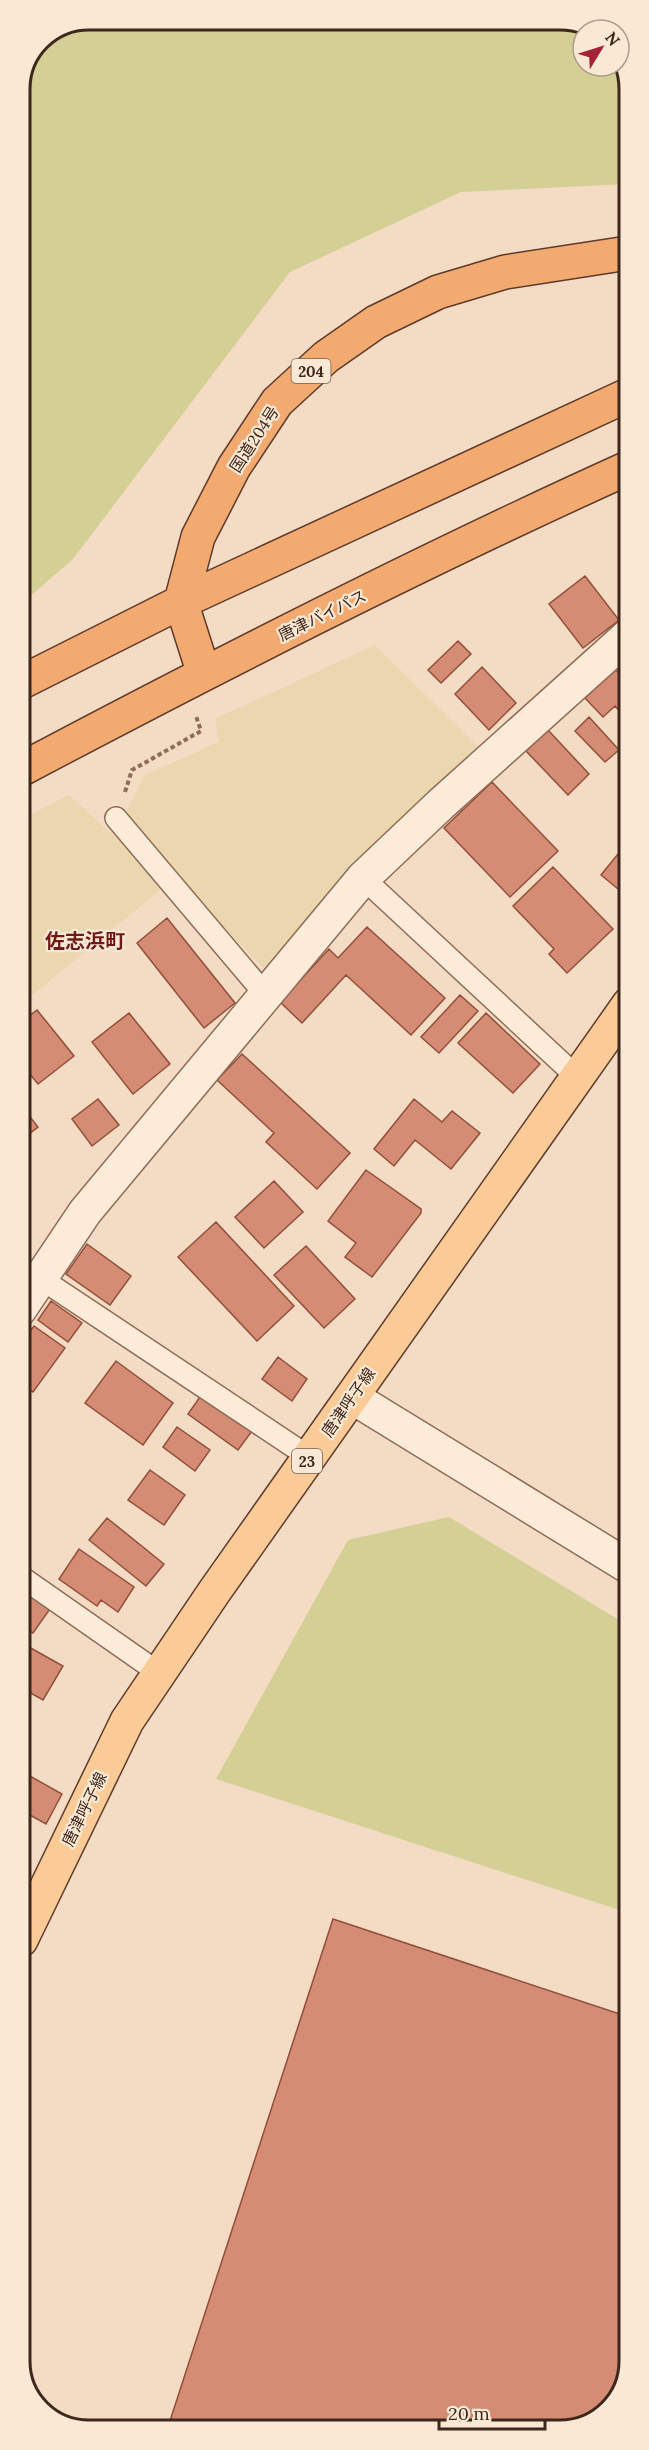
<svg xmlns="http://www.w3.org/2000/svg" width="649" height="2450" font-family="Lora,'Noto Sans JP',serif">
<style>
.farmland{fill:#ead6af}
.green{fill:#d3cf95}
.building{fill:#d58c75;stroke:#924e3a;stroke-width:1.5}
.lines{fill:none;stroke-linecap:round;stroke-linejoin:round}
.service-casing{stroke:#906c57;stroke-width:24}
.minor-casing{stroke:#906c57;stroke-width:36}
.primary-casing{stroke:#5d3a2c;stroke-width:36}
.trunk-casing{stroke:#5d3a2c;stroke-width:36}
.path{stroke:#906c57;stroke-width:4;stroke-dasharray:4.5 3;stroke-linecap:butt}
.service{stroke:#fcebd8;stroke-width:21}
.minor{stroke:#fcebd8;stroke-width:33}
.primary{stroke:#faca97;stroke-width:33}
.trunk{stroke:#f2aa71;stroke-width:33}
.labels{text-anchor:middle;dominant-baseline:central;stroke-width:4.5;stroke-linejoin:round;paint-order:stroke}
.shield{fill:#f9e8d4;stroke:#766154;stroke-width:1.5}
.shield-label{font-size:15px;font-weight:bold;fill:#3e271d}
.street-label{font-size:16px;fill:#3e271d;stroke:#f9e8d4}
.quarter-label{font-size:20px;font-weight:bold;fill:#701a17;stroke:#f9e8d4}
.rim{fill:none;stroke:#3e271d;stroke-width:3}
</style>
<rect width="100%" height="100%" fill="#f3dcc3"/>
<path class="farmland" d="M375 645 479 748 362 857 263 968 176 877 20 1005V820L69 795 114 836 145 775 219 742 215 719Z"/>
<path class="green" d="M89 20H569L591 30H583V66H619V59L628 75V184L461 192 290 272 73 559 20 605V89L40 40Z
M449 1517 629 1626V1913L216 1779 348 1540Z"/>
<path class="building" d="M585 576 619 620 583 648 549 604Z
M458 641 471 654 441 683 428 670Z
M482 667 516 703 489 730 455 694Z
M615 669 628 683V720L615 706 603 717 585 698Z
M589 717 619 750 605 762 575 731Z
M548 730 589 774 568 795 526 751Z
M492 782 558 851 510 897 444 828Z
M618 854 629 863V898L601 875Z
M553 867 613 929 567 973 549 954 554 949 513 906Z
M167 918 235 1003 204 1028 137 943Z
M367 927 445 998 411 1035 346 975 302 1023 280 1002 329 949 338 958Z
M460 995 478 1011 439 1053 421 1037Z
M37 1010 74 1056 38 1084 20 1062V1023Z
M129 1013 170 1064 133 1094 92 1042Z
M486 1013 540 1064 513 1093 458 1043Z
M242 1054 350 1153 317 1189 266 1142 274 1133 217 1080Z
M98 1099 119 1125 92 1146 72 1119Z
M414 1099 442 1122 452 1111 480 1133 451 1169 415 1140 394 1166 374 1149Z
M20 1104 38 1127 20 1141Z
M366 1170 421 1209V1213L372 1277 345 1257 356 1243 328 1221Z
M274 1181 303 1212 264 1248 235 1217Z
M216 1222 294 1306 257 1341 178 1257Z
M20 1234 26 1240 20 1246Z
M87 1244 131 1276 110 1305 66 1274Z
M306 1246 355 1299 324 1328 274 1275Z
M51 1301 82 1323 68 1342 38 1320Z
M34 1326 65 1348 33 1392 20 1384V1345Z
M278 1357 307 1379 292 1401 262 1379Z
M116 1361 173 1403 143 1445 85 1403Z
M202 1394 252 1431 238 1450 188 1414Z
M177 1427 210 1450 195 1471 163 1447Z
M150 1470 185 1495 164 1525 128 1500Z
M107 1518 164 1564 146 1586 89 1540Z
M79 1549 134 1587 118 1612 101 1600 97 1606 59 1579Z
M20 1585 52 1606 33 1633 20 1625Z
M20 1642 63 1666 43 1700 20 1687Z
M21 1771 62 1794 46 1824 21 1810Z
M333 1919 629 2017V2361L615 2404 574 2429 167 2430Z"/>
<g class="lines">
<defs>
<path id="service" d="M116 818 264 993
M363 878 577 1077
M40 1278 309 1457
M20 1576 159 1673"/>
<path id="minor" d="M20 1309 85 1212 363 878 441 804 628 636
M352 1397 629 1567"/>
<path id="primary" d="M21 1940 127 1721 214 1592 629 1004"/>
<path id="trunk" d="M204 674 181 602 198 537 234 467 277 402 326 357 376 322 438 292 505 272 628 253
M20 683 181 602 628 395
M20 770C220 664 422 561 628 468"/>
</defs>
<use href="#service" class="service-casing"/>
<use href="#minor" class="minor-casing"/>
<use href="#primary" class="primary-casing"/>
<use href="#trunk" class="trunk-casing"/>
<path class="path" d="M125 792 132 770 201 731 196 716"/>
<use href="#service" class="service"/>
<use href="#minor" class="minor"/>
<use href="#primary" class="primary"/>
<use href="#trunk" class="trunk"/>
</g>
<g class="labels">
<g class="shield">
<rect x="291.5" y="359" width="39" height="24" rx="4.5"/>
<rect x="292" y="1449" width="30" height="24" rx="4.5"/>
</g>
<g class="shield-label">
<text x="311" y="371">204</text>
<text x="307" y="1461">23</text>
</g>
<g class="street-label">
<text transform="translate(254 439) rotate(-57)">国道204号</text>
<text transform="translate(322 615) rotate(-26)">唐津バイパス</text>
<text transform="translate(348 1402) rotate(-55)">唐津呼子線</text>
<text transform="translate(84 1809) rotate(-64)">唐津呼子線</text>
</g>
<g class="quarter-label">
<text x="85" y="940">佐志浜町</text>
</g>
</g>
<path d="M0 0H649V2450H0ZM89 30H560A59 59 0 0 1 619 89V2361A59 59 0 0 1 560 2420H89A59 59 0 0 1 30 2361V89A59 59 0 0 1 89 30Z" fill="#f9e8d4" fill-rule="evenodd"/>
<path class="rim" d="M89 30H560A59 59 0 0 1 619 89V2361A59 59 0 0 1 560 2420H89A59 59 0 0 1 30 2361V89A59 59 0 0 1 89 30Z"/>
<g transform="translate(601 48) rotate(52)"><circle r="28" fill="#f9e8d4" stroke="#ae9b8b" stroke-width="1.5"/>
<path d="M0-4.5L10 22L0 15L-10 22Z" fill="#a62038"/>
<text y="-9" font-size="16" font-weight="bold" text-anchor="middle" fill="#3e271d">N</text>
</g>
<path d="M439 2420v9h106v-9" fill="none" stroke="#3e271d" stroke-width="3"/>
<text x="448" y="2420" font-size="18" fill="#3e271d" stroke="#f9e8d4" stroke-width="4.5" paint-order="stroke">20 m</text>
</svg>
